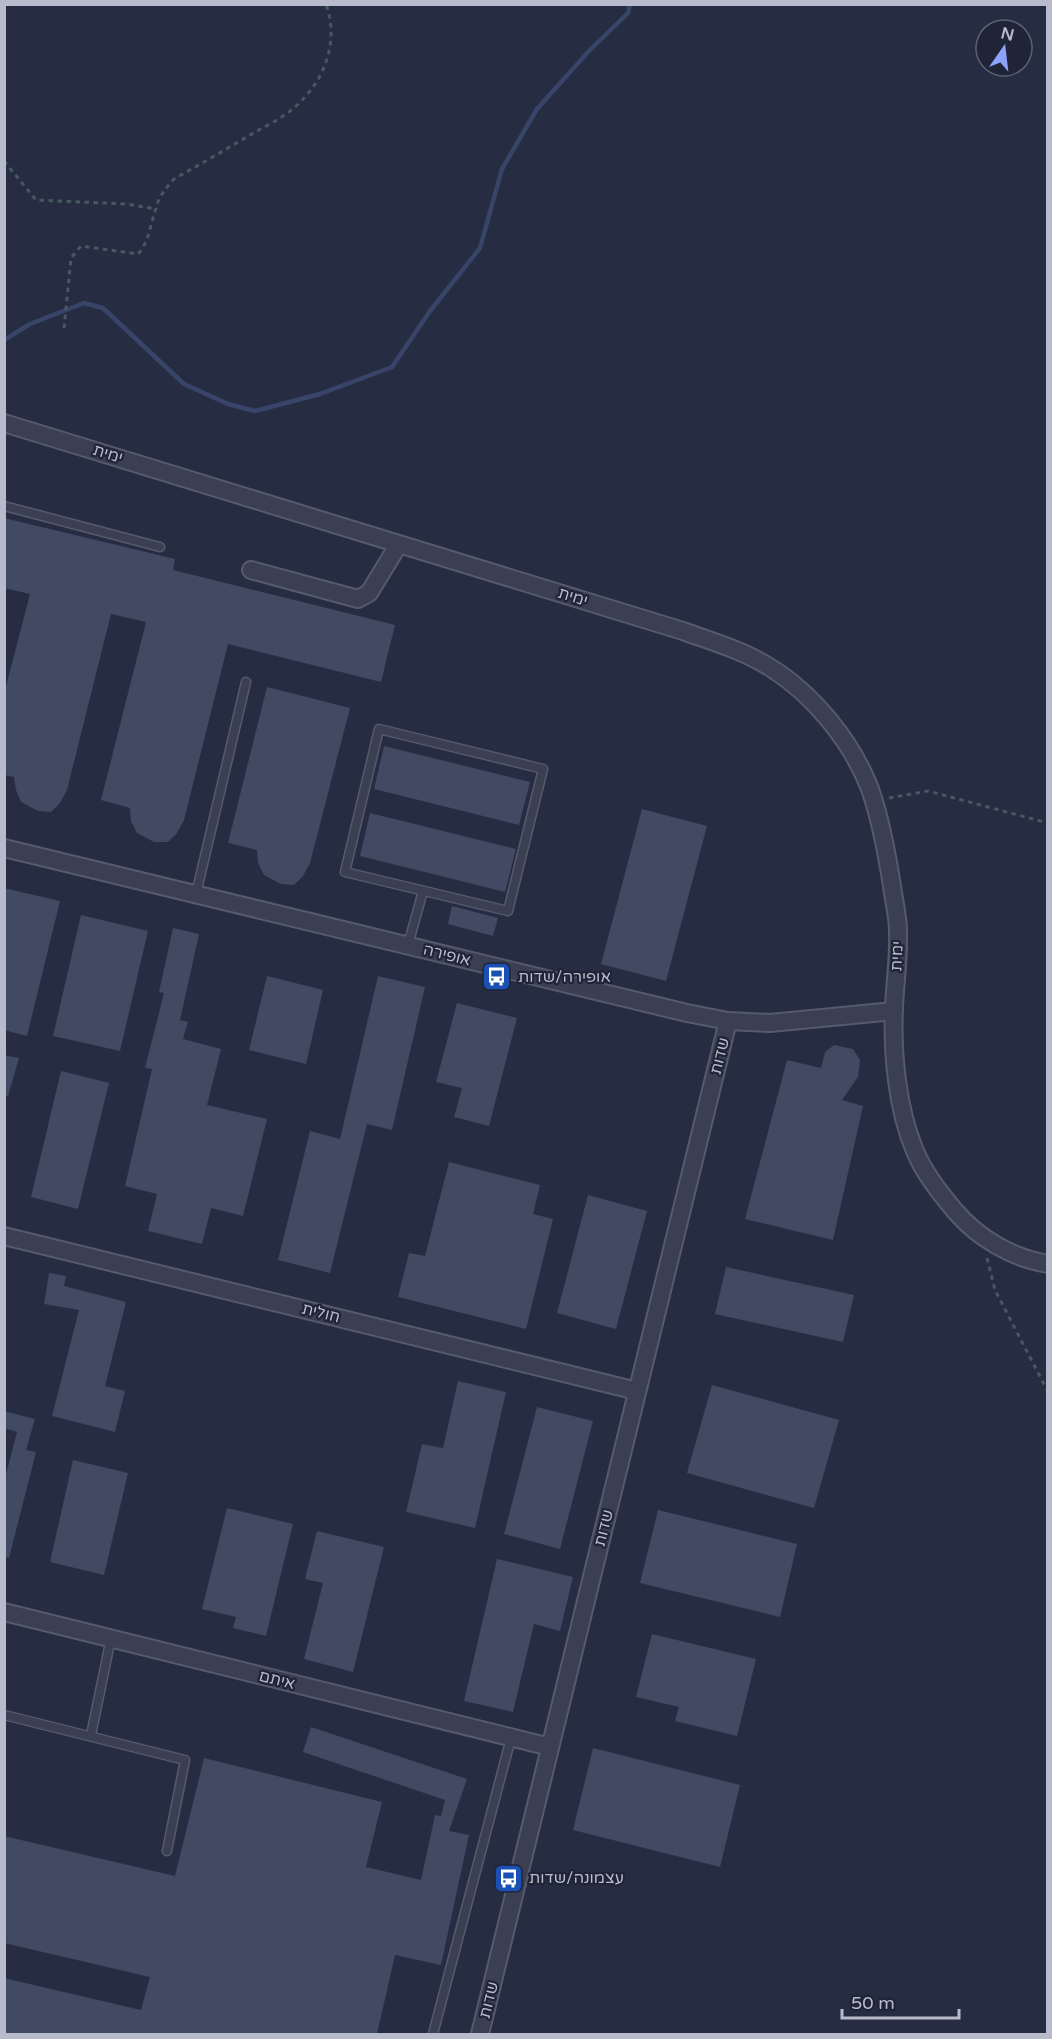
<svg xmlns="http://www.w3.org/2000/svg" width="1052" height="2039" font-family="'Varela Round',Heebo,sans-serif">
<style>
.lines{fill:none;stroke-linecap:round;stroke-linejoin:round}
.stream{stroke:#394469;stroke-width:4.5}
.building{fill:#424962}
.service-casing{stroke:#555a6c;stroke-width:11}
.minor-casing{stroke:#555a6c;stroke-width:20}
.path{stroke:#465860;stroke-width:3;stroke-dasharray:4.5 4.5;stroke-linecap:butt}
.service{stroke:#3a3f52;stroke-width:8}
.minor{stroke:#3a3f52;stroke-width:16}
.labels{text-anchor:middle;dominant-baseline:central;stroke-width:4.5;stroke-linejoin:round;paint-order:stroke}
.street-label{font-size:16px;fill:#b7bbcc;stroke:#1f2437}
.poi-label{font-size:16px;fill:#b7bbcc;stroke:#1f2437;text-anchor:start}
</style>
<rect width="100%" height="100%" fill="#262c42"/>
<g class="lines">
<path class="stream" d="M4 340 30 324 84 303 103 308 184 384 228 404 255 411 320 394 392 367 430 311 480 248 502 169 537 109 588 52 628 13 630 4"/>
</g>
<path class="building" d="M4 518 175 559 173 570 395 625 381 682 228 644 184 820 177 833 168 842H154L137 833 131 821 130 808 101 800 146 622 111 614 67 790 60 803 51 812 38 811 21 802 16 790 14 777 4 775V694L30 594 4 588Z
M267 687 350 708 310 863 303 876 294 885 281 884 264 875 258 863 257 850 228 843Z
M384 746 530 782 519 825 374 789Z
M642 809 707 826 666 981 601 964Z
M370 813 516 849 505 892 360 856Z
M4 888 60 901 27 1036 4 1030Z
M452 906 498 918 493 936 448 924Z
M81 915 148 931 120 1051 53 1036Z
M173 928 199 934 180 1020 188 1022 183 1039 221 1049 207 1105 267 1119 243 1216 211 1208 202 1244 148 1231 157 1194 125 1186 152 1069 145 1068 164 993 159 992Z
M267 976 323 990 306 1064 249 1050Z
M378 976 425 987 392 1130 367 1124 330 1273 278 1260 310 1131 340 1139Z
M457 1003 517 1018 489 1126 454 1117 462 1088 436 1082Z
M834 1045 853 1049 860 1060 858 1077 842 1100 863 1106 833 1240 745 1219 787 1060 821 1068 825 1052Z
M4 1055 19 1058 8 1096 4 1095Z
M61 1071 109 1083 78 1209 31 1197Z
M449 1162 540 1185 533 1214 553 1219 526 1329 398 1297 409 1253 425 1256Z
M588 1195 647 1211 616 1329 557 1313Z
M726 1267 854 1295 843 1342 715 1314Z
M49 1273 66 1276 64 1286 126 1302 105 1386 125 1391 115 1432 52 1416 79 1310 44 1304Z
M458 1381 506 1392 475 1528 406 1512 422 1444 443 1448Z
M712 1385 839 1420 814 1508 687 1473Z
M537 1407 593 1421 560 1549 504 1534Z
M4 1411 35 1419 26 1450 36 1452 9 1558 4 1557V1482L17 1432 4 1428Z
M73 1460 128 1473 104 1575 50 1562Z
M227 1508 293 1524 266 1636 233 1628 236 1617 202 1609Z
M658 1510 797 1544 780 1617 640 1583Z
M317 1531 384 1547 353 1672 304 1659 323 1583 305 1579Z
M497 1559 573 1577 560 1631 534 1624 513 1712 464 1701Z
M652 1634 756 1659 737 1736 675 1721 679 1707 636 1697Z
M311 1727 467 1779 449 1831 469 1835 441 1965 395 1955 377 2034H4V1978L141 2010 150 1977 4 1943V1836L175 1876 204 1758 382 1802 366 1867 421 1880 435 1815 441 1816 445 1800 303 1752Z
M593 1748 740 1785 720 1867 573 1830Z"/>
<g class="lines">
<defs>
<path id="service" d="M4 506 160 547
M379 729 543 769 508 911 345 872Z
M196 894 246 682
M408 945 423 891
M4 1715 185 1760 167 1851
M91 1735 111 1638
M433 2034 511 1738"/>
<path id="minor" d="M4 423 683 631C713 642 745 651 771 668 814 695 852 742 870 789 881 820 887 854 892 886 894 901 898 917 898 931 899 957 895 983 894 1008 892 1053 897 1109 915 1151 924 1173 940 1193 955 1211 978 1238 1012 1258 1048 1264
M251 570 358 599 369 593 399 544
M4 848 687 1013 728 1021 770 1023 894 1011
M4 1236 637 1391
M4 1612 550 1747
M480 2034 728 1021"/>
</defs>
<use href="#service" class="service-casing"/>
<use href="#minor" class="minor-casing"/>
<path class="path" d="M4 161 36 200 127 204 156 209
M64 328 71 258 81 246 138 254C150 240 150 225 156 208 159 196 166 188 174 179 199 165 225 150 250 135 262 128 275 122 286 114 321 89 341 46 326 4
M889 798 928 791 1048 823
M987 1258 995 1290 1048 1392"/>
<use href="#service" class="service"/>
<use href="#minor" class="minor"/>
</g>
<defs>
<symbol id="bus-square" viewBox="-11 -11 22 22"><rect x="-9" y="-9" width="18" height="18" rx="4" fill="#1a4fb4" stroke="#1f2437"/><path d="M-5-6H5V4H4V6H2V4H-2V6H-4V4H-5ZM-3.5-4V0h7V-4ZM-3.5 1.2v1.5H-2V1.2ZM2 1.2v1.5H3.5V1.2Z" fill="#fff"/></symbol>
</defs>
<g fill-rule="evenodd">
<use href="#bus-square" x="480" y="960" width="33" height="33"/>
<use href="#bus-square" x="492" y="1862" width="33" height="33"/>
</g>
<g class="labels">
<g class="street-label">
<text transform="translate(108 454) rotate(17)">ימית</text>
<text transform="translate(573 597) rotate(17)">ימית</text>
<text transform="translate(447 955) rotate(14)">אופירה</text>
<text transform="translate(897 956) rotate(-87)">ימית</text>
<text transform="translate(720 1056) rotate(-76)">שדות</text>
<text transform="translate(321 1313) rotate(14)">חולית</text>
<text transform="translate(604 1528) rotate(-76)">שדות</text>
<text transform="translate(277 1680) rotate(14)">איתם</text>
<text transform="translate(489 2000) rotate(-76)">שדות</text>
</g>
<g class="poi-label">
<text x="518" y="977">אופירה/שדות</text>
<text x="529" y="1878">עצמונה/שדות</text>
</g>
</g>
<rect width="1052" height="2039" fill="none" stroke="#b7bbcc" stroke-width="12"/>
<g transform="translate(1004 48) rotate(14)"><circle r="28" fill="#1f2437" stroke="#5c6073" stroke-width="1.5"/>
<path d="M0-4.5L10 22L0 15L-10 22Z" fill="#8da2fb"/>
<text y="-9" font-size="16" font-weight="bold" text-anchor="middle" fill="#b7bbcc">N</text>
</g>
<path d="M842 2009v9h117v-9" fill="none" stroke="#b7bbcc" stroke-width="3"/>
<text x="851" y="2009" font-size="18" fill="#b7bbcc" stroke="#1f2437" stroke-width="4.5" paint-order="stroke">50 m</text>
</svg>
